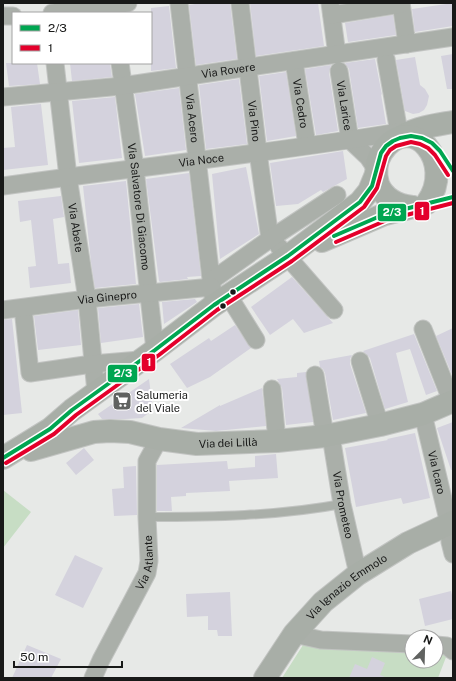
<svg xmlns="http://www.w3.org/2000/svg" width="456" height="681" font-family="'Public Sans',sans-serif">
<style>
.green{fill:#c7ddc4}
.building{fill:#d4d2dd}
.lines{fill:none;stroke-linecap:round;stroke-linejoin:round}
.lane-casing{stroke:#c2c4c2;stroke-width:10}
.street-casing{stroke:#c2c4c2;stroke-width:19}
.secondary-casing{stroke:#c2c4c2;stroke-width:24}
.lane{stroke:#aaafa9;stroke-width:8}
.street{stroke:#aaafa9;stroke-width:17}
.secondary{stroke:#a8aea7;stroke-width:22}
.bus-1-casing{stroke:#fff;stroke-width:7}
.bus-2-casing{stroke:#fff;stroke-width:7}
.bus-1{stroke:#00a651;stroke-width:4}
.bus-2{stroke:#e4002b;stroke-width:4}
.bus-dot{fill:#181918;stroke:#fff;stroke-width:1.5}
.labels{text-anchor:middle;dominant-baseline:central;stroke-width:4;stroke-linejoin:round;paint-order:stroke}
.street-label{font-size:11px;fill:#181918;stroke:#fff}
.poi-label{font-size:11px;fill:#181918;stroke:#fff;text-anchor:start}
.line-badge{stroke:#fff;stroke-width:1.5}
.badge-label{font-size:11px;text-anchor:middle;font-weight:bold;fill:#fff}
</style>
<rect width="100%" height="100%" fill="#e7e9e7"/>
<path class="green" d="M3 490 31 512 3 548Z
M303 645 412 650V661H436V652H448L438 678H282Z"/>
<path class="building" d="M201 3H230L237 59 196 65 189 5Z
M250 3H318L324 46 256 56Z
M453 3V26L415 32 412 9Z
M169 6 176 68 151 71V8Z
M393 15 396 35 348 42 345 23Z
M453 54V89H447L441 56Z
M415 57 420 85 425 89 429 96 427 105 424 110 419 113 413 114 405 111 396 60Z
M375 59 382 95 381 94 386 124 358 128 349 69 345 63Z
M6 63H37L40 84 9 86Z
M70 63H110L112 77 72 81Z
M331 65 329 73 338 131 316 135 305 69Z
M286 72 296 136 267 141 259 76Z
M239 79 247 144 206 149 199 85Z
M179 88 186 150 145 156 135 94Z
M115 97 122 158 79 163 72 101Z
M41 104 48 165 3 170V148L15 147 11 107Z
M343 151 347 179 323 192 321 190 298 204 276 206 270 163Z
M246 167 259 234 220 259 212 174Z
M189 173 201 276 187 277 188 279 160 282 159 281 146 179Z
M126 181 136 284 95 288 91 262 83 186Z
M61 196 64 217 53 219 58 264 69 263 71 283 30 288 28 267 36 266 31 220 20 222 18 201Z
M292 277 333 323 304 333 293 319 270 335 251 307Z
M195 299 197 302 164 324 162 302Z
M139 304 143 337 101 343 98 308Z
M78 310 81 345 38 350 34 316Z
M12 319 22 413 3 415V320Z
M235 325 251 348 210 377 187 388 170 364 209 338 211 341Z
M453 328V377L436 336Z
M414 334 437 391 426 395 410 349 396 353 408 402 385 409 370 358 363 351Z
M352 355 350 359V364L366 413 333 420 325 373 323 369 320 367 319 361Z
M306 372 313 422 286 425 282 388 277 379 297 377V373Z
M149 379 153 410 142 418 126 419H102L98 414Z
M262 388 266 426 216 431 181 428 220 405V406Z
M453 422V470H451L437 428Z
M415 433 430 498 403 504 401 498 356 507 345 448 388 440 387 439Z
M84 448 94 460 76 475 66 463Z
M276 454 278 478 229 481 230 491 186 493V496L171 497 172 511H157V465L227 461 228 469 255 467V456Z
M136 466 137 515 114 516 112 489 124 488 123 467Z
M75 555 103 568 83 608 55 595Z
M451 591 453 599V619L425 626 419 599Z
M230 592 232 636H218L217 630H208V616L187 617 186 594Z
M27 645 61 659 51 678H12Z
M372 657 385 663 380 675 387 678H349L355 664 367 669Z"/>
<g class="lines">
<defs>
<path id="lane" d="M147 517C212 517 278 516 342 504"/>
<g id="street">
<path id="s1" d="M179 3 214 305"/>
<path id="s2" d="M240 3 258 152 270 239"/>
<path d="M330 3 337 55"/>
<path d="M401 3 407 44"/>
<path d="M52 13 128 3"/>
<path d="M332 15 401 4"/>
<path d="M3 16H13"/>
<path d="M386 59 400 138"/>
<path id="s3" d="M294 61 307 145"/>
<path id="s4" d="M55 63 68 177 87 299 96 392"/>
<path id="s5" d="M120 63 135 168 155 350"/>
<path id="s6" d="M339 71 350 140 368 157 376 169"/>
<path id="s7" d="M3 97 122 86 453 37"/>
<path id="s8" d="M3 186C135 167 268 154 399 132"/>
<path d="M279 247 334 310"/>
<path d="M211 281 270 239 337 195"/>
<path d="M228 295 256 340"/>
<path d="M23 308 30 373 92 364 140 360"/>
<path id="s9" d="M3 310 87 299 212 287"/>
<path d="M423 329 452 402"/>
<path d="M360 361 380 425"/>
<path d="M315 375 325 436"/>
<path d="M272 389 277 441"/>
<path id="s10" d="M423 414 449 524 450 542 453 554"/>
<path id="s11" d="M331 436 342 504 358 574"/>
<path d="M294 634 321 640 412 644"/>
<path d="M436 645 447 646 453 651"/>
<path id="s12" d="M93 678 101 660 147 573 149 561 147 517V461L159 439"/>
</g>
<g id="secondary">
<path d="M404 135C419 127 436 125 453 122"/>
<path d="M412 207C397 205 384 199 378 184 375 173 376 161 382 152 412 109 456 163 427 203"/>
<path d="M322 241 385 214 413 207"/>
<path id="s13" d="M31 450 94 432 110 431 130 432 159 439 197 444 277 441 325 436 380 425 423 414 453 401"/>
<path d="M3 458 50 429 72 410 155 350 214 305 288 256 360 202 369 191 376 174"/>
<path id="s14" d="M265 678 294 634 323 602 358 574 408 543 453 522"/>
</g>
</defs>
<use href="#lane" class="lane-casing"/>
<use href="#street" class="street-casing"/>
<use href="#secondary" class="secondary-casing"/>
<use href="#lane" class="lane"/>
<use href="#street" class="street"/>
<use href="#secondary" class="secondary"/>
<defs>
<path id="bus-1" d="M334 236 385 214 453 197
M3 458 50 429 72 410 155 350 214 305 288 256 360 202 372 186 381 153 386 146 393 141 400 138 411 136 422 138 432 143 440 151 453 171"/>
<path id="bus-2" d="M336 242 387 220 453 203
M6 463 54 434 76 415 159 355 217 310 292 261 364 207 377 188 386 156 390 150 396 146 411 142 420 144 428 148 435 155 448 175"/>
</defs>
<use href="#bus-1" class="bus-1-casing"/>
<use href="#bus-2" class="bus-2-casing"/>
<use href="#bus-1" class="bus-1"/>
<use href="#bus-2" class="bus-2"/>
</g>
<defs>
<symbol id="supermarket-square" viewBox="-11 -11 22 22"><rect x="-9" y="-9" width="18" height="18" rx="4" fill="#606260" stroke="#fff"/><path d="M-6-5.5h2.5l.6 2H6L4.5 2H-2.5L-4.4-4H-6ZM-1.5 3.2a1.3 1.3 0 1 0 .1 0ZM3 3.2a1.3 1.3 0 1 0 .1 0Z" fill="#fff"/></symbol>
</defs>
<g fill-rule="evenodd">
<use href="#supermarket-square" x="111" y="390" width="22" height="22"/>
</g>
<g class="bus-dot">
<circle cx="233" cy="292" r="3.5"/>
<circle cx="223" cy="306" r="3.5"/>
</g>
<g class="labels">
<g class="street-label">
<text stroke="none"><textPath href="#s7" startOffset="227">Via Rovere</textPath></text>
<text stroke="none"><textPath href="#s3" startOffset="43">Via Cedro</textPath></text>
<text stroke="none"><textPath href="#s6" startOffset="35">Via Larice</textPath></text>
<text stroke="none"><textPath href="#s1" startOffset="116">Via Acero</textPath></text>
<text stroke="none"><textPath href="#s2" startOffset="119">Via Pino</textPath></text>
<text stroke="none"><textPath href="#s8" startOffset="200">Via Noce</textPath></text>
<text stroke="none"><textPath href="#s5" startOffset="145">Via Salvatore Di Giacomo</textPath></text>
<text stroke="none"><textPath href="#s4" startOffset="166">Via Abete</textPath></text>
<text stroke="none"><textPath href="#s9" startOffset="105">Via Ginepro</textPath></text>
<text stroke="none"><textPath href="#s13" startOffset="201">Via dei Lillà</textPath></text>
<text stroke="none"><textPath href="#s10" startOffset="60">Via Icaro</textPath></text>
<text stroke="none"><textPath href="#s11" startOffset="70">Via Prometeo</textPath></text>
<text stroke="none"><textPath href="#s12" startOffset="128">Via Atlante</textPath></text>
<text stroke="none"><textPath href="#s14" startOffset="124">Via Ignazio Emmolo</textPath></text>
</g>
<g class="poi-label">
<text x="136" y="395">Salumeria<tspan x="136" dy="13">del Viale</tspan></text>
</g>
</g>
<g class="line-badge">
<rect x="414" y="201" width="16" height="20" rx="4" fill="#e4002b"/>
<rect x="377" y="203" width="30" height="19" rx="4" fill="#00a651"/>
<rect x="141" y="353" width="15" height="19" rx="4" fill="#e4002b"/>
<rect x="107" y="364" width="31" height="19" rx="4" fill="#00a651"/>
</g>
<g class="badge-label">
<text x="422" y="215">1</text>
<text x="392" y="216">2/3</text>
<text x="149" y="366">1</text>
<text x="123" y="377">2/3</text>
</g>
<rect width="456" height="681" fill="none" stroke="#181918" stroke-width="8"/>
<rect x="12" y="12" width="140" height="52" fill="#ffffff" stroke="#a3a3a3"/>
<rect x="20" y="25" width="20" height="6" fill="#00a651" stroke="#a3a3a3"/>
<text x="48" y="32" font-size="12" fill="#181918">2/3</text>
<rect x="20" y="45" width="20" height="6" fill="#e4002b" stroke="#a3a3a3"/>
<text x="48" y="52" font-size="12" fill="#181918">1</text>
<g transform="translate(424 649) rotate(23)"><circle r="19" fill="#ffffff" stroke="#a3a3a3"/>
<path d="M0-3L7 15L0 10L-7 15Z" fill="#606260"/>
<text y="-6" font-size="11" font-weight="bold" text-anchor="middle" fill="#181918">N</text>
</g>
<path d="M14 661v6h108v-6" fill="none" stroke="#181918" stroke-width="2"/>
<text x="20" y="661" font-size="12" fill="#181918" stroke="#ffffff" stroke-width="3" paint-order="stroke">50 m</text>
</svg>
